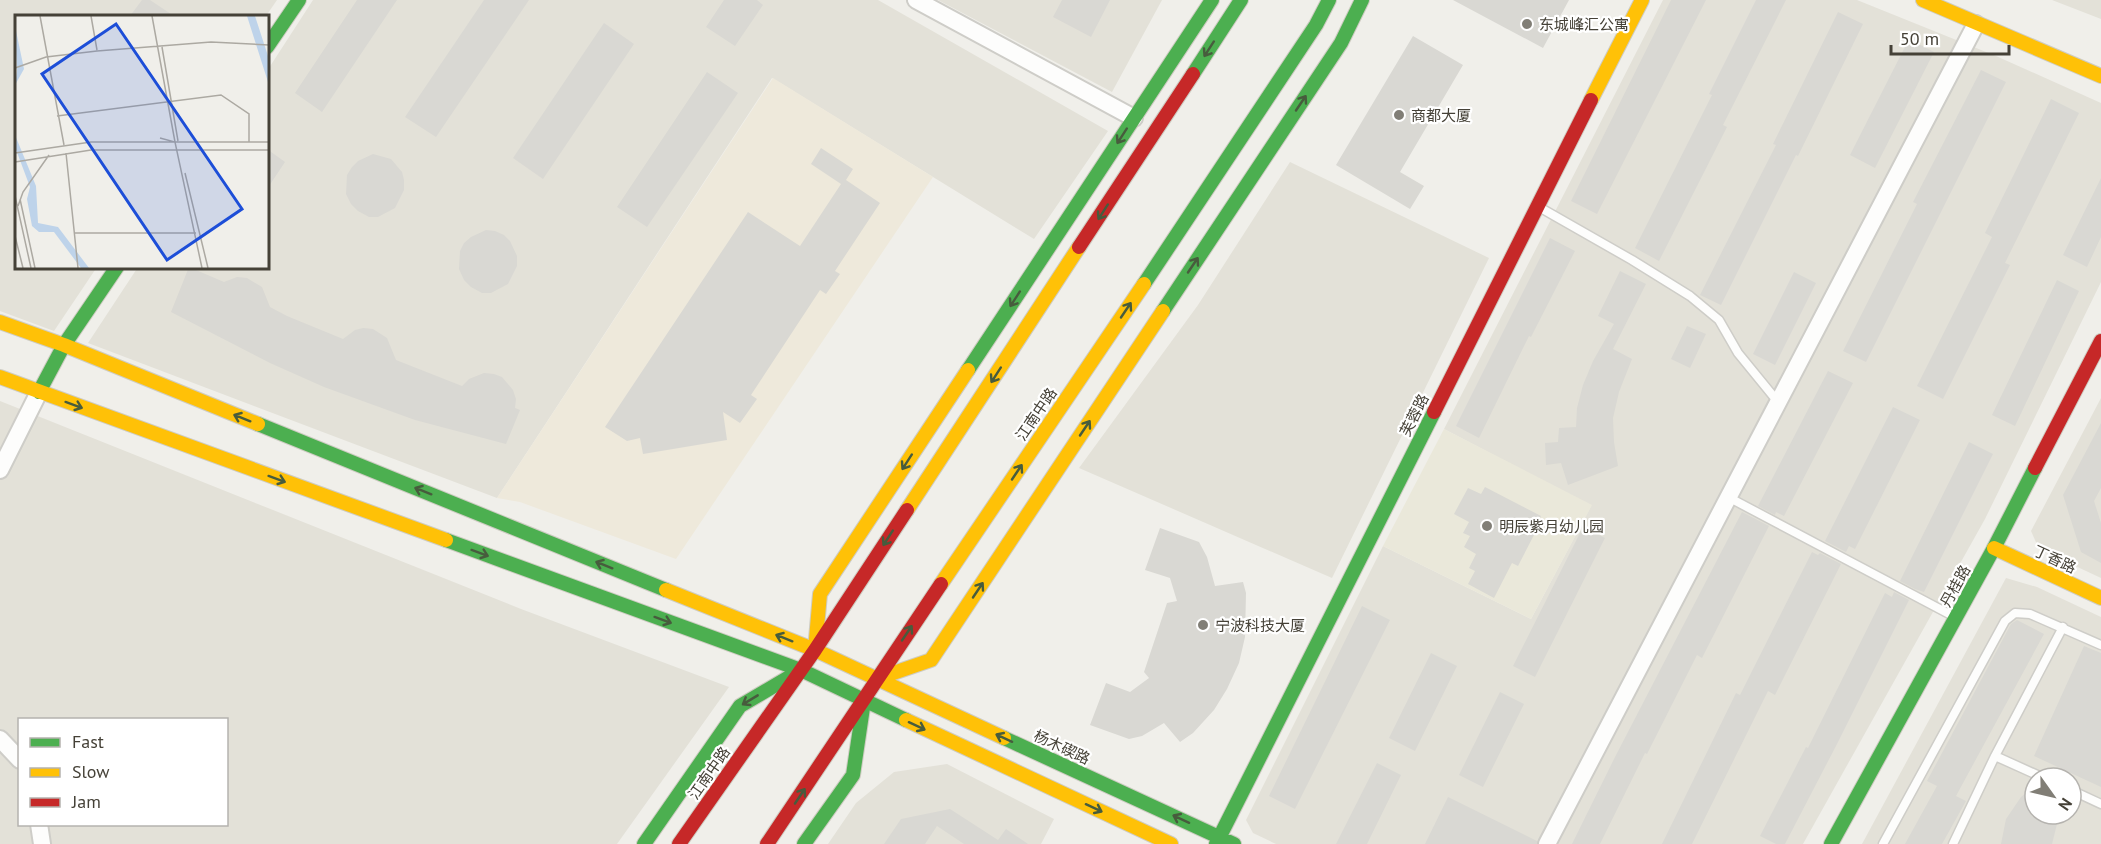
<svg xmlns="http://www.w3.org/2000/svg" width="2101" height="844" font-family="'PT Sans','Noto Sans SC',sans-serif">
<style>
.residential{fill:#e3e1d8;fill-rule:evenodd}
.commercial{fill:#eee9db}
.education{fill:#eae8da}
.building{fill:#d9d8d3}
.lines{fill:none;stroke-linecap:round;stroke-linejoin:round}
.lane-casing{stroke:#cecdc8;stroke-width:11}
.street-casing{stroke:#cecdc8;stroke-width:20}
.fast-casing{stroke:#ceccc2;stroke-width:16}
.slow-casing{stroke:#ceccc2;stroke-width:16}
.jam-casing{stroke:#ceccc2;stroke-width:16}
.lane{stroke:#fdfdfc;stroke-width:8}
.street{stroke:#fdfdfc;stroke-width:16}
.fast{stroke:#4caf50;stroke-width:14}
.slow{stroke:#ffc107;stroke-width:14}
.jam{stroke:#c62828;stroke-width:14}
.oneway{stroke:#475c3d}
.poi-dot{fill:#817e76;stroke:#fff;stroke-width:2}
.labels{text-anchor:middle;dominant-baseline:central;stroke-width:4.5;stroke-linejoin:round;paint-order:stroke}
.poi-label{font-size:15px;fill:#454137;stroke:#fff;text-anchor:start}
.street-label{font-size:15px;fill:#454137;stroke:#fff}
.inset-road{fill:none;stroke:#aca9a2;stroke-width:1.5}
.view{fill:#1d4ed8;fill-opacity:0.15;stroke:#1d4ed8;stroke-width:3}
.inset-edge{fill:none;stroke:#454137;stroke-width:3}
</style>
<rect width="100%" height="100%" fill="#f0efea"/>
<path class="residential" d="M0 0H277L266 16H16V267H97L54 331 0 311Z
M313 0H878L1108 131 1034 239 772 78 497 498 88 343 138 267H267V71Z
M938 0H1162L1112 92Z
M1663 0H1857L1996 56 2101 103V282L1985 519 1803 844H1276L1253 833 1246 820 1383 546 1531 619 1591 506 1444 429Z
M2052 0H2101V19Z
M1290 162 1489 258 1332 578 1079 468 1198 305Z
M2101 398V578L2039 549 2031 531Z
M0 401 521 609 729 687 617 844H0ZM20 720H226V824H20Z
M2006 578 2037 587 2101 617V844H1862ZM2035 778H2071V814H2035Z
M947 764 1054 819 1041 844H828L856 803 894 772Z"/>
<path class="commercial" d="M773 78 933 177 676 559 520 502 497 498Z"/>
<path class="education" d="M1444 429 1592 505 1531 619 1383 546Z"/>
<path class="building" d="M142 0H150L174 16H130Z
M357 0H397L322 112 295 93Z
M484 0H529L436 137 405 117Z
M724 0H757L763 5 735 46 706 27Z
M1062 0H1110L1091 37 1053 17Z
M1453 0H1569L1543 48Z
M1671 0H1706L1597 214 1571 201Z
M1756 0H1786L1723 125 1727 127 1659 261 1635 248 1712 95 1709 94Z
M1838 12 1863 24 1798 156 1796 155 1721 305 1700 295 1776 145 1773 144Z
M604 23 634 44 543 179 513 158Z
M1413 36 1463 65 1400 172 1424 186 1410 209 1336 165Z
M1909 39 1934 52 1875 168 1850 155Z
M1981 70 2006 82 1866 362 1843 351 1917 204 1913 202Z
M707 72 738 93 647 227 617 207Z
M2051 99 2079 113 2005 263 2010 265 1943 399 1917 386 1992 237 1985 233Z
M821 148 853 169 846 180 880 203 835 271 840 274 826 294 820 290 751 395 757 399 740 423 723 412 727 440 643 454 640 438 627 441 605 427 748 212 800 246 841 184 811 164Z
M267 149 285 162 267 189Z
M373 154 391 159 402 172 404 180V190L395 208 378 217H369L358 211 351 204 346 194 347 175 352 167 358 161Z
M2101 178V237L2087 267 2063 255Z
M486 230 495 231 504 235 510 241 517 256V266L508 284 491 293H482L471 287 464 280 459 269 460 251 464 243 471 237Z
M1550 238 1575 251 1531 337 1529 336 1479 438 1456 426Z
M189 267 224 282 237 277 247 278 262 287 270 307 287 316 343 339 355 330 363 328 373 329 387 338 396 360 462 386 469 379 484 373 494 374 502 377 513 390 516 399 515 408 520 410 506 444 415 420 324 387 270 363 171 312Z
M1620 271 1646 284 1613 349 1632 359 1619 392 1613 418 1614 442 1618 466 1568 485 1561 463 1546 465 1545 443 1558 442 1559 428 1576 427 1577 408 1583 385 1593 361 1614 324 1598 316Z
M1794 272 1816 283 1775 365 1753 354Z
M2057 280 2079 291 2015 426 1992 415Z
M1687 326 1706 334 1690 368 1671 359Z
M1828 371 1853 383 1784 516 1776 512 1775 515 1758 506Z
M1893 407 1920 420 1855 549 1849 546 1846 552 1825 541Z
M2101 423V488L2094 501 2101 523V563L2081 552 2063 495Z
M1969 442 1993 454 1924 592 1915 589 1900 581Z
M1485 487 1541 516 1533 532 1535 533 1518 566 1512 563 1494 598 1468 584 1475 571 1469 568 1476 554 1464 547 1470 536 1463 533 1469 522 1454 514 1468 488 1481 494Z
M1742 512 1769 526 1702 658 1697 655 1647 754 1645 753 1600 844H1572L1615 757Z
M1583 527 1605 538 1535 677 1513 666Z
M1160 528 1199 542 1207 557 1215 586 1243 582 1246 593 1245 637 1239 663 1227 689 1214 710 1193 733 1180 742 1164 723 1142 736 1129 739 1090 725 1106 683 1130 692 1149 678 1144 672 1167 603 1177 601 1170 578 1145 570Z
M1812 552 1818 555 1820 553 1841 564 1775 695 1768 691 1692 844H1662L1736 693 1740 695Z
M1894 592 1909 600 1837 744 1785 844H1776L1760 836 1806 747 1808 748 1885 593 1892 597Z
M1362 606 1390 620 1295 809 1269 796Z
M2017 620 2044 634 1956 796 1966 801 1942 844H1905L1937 786 1927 781 2011 624Z
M2084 646 2101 653V787L2034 756Z
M1431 653 1457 666 1415 751 1389 738Z
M1500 692 1524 704 1483 787 1459 775Z
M1377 763 1401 775 1367 844H1336Z
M2035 785V814H2057V824L2052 844H2001L2006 819 2021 797Z
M1448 797 1537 841V844H1425Z
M950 809 998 840 1006 829 1028 844H964L937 826 925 844H884L901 819Z"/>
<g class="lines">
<defs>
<path id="lane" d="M1539 207 1632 260 1690 296 1719 320 1738 353 1778 402
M1728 497 1953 616
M1995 756 2044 778
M2071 790 2101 804
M1883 844 2005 621 2015 613 2030 614 2101 645
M1953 844 1995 756 2063 627"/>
<path id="street" d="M916 0 1134 118
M0 470 39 392
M0 739 20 760
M39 824 42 844
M1547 844 1976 24"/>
<path id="fast" d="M267 47 299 0
M1193 74 1241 0
M1144 284 1316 25 1329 0
M1163 311 1341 43 1362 0
M968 370 1212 0
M39 392 64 345 117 267
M258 424 666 590
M446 540 801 670 906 720
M1004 738 1234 844
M644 844 740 706 801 670
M804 844 853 775 864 701
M1216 844 1434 412
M1831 844 1994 548 2035 468"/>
<path id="slow" d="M1923 0 2101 76
M1591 100 1642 0
M0 322 64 345 258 424
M0 377 446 540
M907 510 1079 247
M1994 548 2101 598
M941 584 1144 284
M666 590 815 650 1004 738
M815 650 820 594 968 370
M876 679 931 660 1163 311
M906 720 1171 844"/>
<path id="jam" d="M1079 247 1193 74
M1434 412 1591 100
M2035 468 2101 341
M679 844 815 650 907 510
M767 844 941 584"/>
</defs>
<use href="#lane" class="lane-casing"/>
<use href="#street" class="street-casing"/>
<use href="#fast" class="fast-casing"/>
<use href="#slow" class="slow-casing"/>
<use href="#jam" class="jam-casing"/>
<use href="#lane" class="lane"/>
<use href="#street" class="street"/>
<use href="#fast" class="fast"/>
<use href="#slow" class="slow"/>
<use href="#jam" class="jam"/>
</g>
<defs><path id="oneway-shaft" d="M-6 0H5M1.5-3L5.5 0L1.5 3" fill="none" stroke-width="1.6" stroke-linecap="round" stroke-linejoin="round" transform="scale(1.5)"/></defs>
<g class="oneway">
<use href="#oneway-shaft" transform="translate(1209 49) rotate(123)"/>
<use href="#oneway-shaft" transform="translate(1301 103) rotate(-56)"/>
<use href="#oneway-shaft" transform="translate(1122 136) rotate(123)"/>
<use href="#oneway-shaft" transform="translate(1103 212) rotate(123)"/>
<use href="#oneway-shaft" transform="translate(1193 265) rotate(-56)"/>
<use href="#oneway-shaft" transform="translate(1015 299) rotate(123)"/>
<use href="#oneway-shaft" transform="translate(1126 310) rotate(-56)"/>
<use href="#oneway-shaft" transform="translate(996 375) rotate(123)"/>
<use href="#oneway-shaft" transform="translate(74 405) rotate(20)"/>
<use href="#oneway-shaft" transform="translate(242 418) rotate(-158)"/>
<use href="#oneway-shaft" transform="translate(1085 428) rotate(-56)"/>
<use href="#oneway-shaft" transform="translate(907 462) rotate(123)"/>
<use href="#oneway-shaft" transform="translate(1017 472) rotate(-56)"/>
<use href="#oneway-shaft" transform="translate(277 479) rotate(20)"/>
<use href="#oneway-shaft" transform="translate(423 491) rotate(-158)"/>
<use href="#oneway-shaft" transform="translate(888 538) rotate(123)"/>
<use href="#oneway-shaft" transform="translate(480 553) rotate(20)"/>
<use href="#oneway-shaft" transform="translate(604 565) rotate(-158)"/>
<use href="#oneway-shaft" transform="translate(978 590) rotate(-56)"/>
<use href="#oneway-shaft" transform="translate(663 620) rotate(20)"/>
<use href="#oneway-shaft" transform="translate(907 633) rotate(-56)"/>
<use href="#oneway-shaft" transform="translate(784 638) rotate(-158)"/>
<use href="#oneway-shaft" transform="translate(750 700) rotate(149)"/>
<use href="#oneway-shaft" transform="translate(917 726) rotate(25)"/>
<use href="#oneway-shaft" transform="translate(1004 738) rotate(-155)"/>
<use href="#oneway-shaft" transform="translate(800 796) rotate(-56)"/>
<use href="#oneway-shaft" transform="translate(1094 808) rotate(25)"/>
<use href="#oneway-shaft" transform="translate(1181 819) rotate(-155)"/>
</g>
<g class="poi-dot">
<circle cx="1527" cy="24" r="6"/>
<circle cx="1399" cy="115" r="6"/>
<circle cx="1487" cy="526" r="6"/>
<circle cx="1203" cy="625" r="6"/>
</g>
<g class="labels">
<g class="poi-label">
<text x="1539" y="24">东城峰汇公寓</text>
<text x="1411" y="115">商都大厦</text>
<text x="1499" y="526">明辰紫月幼儿园</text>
<text x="1215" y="625">宁波科技大厦</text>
</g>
<g class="street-label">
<text transform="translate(1036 414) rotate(-56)">江南中路</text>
<text transform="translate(1414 415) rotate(-63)">芙蓉路</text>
<text transform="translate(2055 559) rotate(25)">丁香路</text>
<text transform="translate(1955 586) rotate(-61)">丹桂路</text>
<text transform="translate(1062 747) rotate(25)">杨木碶路</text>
<text transform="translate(709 773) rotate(-55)">江南中路</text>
</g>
</g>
<g transform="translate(15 15)">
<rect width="254" height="254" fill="#f0efea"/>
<path d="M232 1H240L253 41V67ZM0 11 9 54 0 70 2 56ZM0 120 21 171 23 208 43 212 74 253H66L39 217H24L17 211 12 184 15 172 0 132Z" fill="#bed3ea"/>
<path class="inset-road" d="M25 1 49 130M76 1 82 35M137 1 160 127M147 32 163 126M0 53 31 42 82 36 196 27 254 30M42 101 206 80 234 99V127M145 123 160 127 187 253M0 138 76 127H254M51 138 63 253M0 147 76 135H254M170 158 193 253M0 181 16 253M5 184 20 253M3 191 8 177 34 140M59 218H181M0 221 8 253"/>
<path class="view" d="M101 9 227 194 152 245 27 59Z"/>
<rect width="254" height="254" class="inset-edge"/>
</g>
<rect x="18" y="718" width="210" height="108" fill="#ffffff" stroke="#b5b3af" stroke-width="1.5"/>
<rect x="30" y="738" width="30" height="9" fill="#4caf50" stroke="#b5b3af" stroke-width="1.5"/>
<text x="72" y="748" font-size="18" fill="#454137">Fast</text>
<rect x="30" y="768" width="30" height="9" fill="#ffc107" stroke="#b5b3af" stroke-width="1.5"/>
<text x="72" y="778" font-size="18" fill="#454137">Slow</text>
<rect x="30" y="798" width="30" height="9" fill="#c62828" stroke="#b5b3af" stroke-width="1.5"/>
<text x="72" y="808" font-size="18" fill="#454137">Jam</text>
<g transform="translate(2053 796) rotate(124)"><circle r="28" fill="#ffffff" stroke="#b5b3af" stroke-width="1.5"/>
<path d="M0-4.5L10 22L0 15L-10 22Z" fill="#817e76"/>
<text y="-9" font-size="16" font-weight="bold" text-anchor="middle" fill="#454137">N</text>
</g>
<path d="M1891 45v9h118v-9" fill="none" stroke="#454137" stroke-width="3"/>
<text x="1900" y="45" font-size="18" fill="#454137" stroke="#ffffff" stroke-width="4.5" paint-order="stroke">50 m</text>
</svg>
